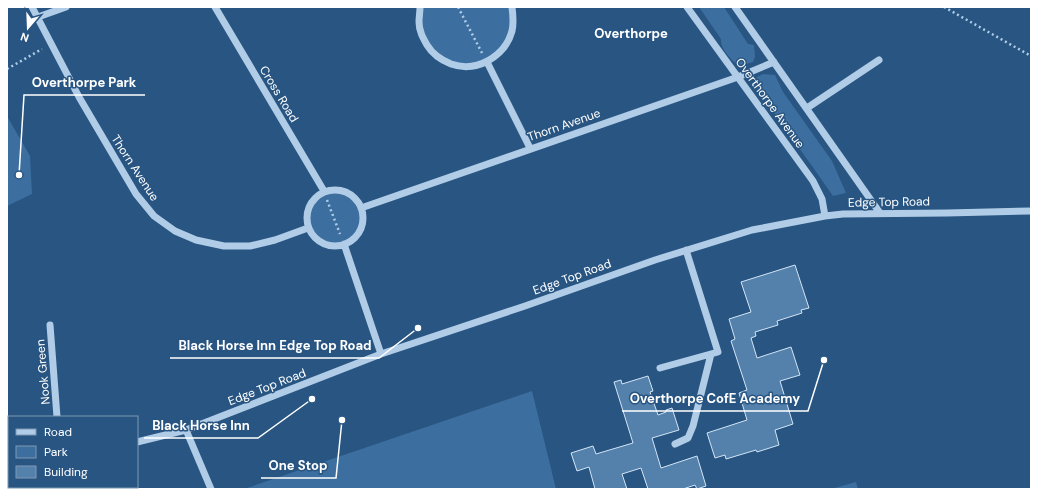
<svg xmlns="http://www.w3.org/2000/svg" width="1038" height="496" font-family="'DM Sans',sans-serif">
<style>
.green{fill:#3c6f9f}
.building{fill:#5481ac;stroke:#d3e5f5}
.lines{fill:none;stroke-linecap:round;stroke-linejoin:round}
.path{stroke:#b0cce6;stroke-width:2.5;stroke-dasharray:2 3;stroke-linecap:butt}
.minor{stroke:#b0cce6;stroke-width:7}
.labels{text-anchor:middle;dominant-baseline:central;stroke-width:3;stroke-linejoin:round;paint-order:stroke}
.street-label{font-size:12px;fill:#fff;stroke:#285582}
.neighbourhood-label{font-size:13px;font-weight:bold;fill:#fff;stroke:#285582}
.leader{fill:none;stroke:#fff;stroke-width:1.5}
.callout-dot{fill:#fff;stroke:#285582;stroke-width:1.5}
.callout-label{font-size:13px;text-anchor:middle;font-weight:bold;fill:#fff;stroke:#285582;stroke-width:3;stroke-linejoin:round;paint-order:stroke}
</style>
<rect width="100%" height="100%" fill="#285582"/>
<path class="green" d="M420 7H512L513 17 505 47 487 62 456 65 431 51 419 22Z
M699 7H724L748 44 754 45 755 57 753 62 739 66C731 60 720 49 721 39Z
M763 74 775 75 783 92 832 161 846 193 833 196 812 166 753 84 757 77Z
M7 116 30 156 32 194 7 206Z
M307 218a28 28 0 1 1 56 0a28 28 0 1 1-56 0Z
M532 391 556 489H244Z
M7 430 9 444V473H7Z
M856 482 858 489H831Z"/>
<path class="building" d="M795 265 809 308 801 310 802 313 777 321 778 325 755 332 756 336 751 338 757 358 791 347 800 375 780 381 793 424 775 430 779 445 757 452 756 450 726 459 725 455 715 458 707 433 747 420 739 393 747 390 731 341 735 339 729 319 751 312 741 282Z
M648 376 653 391 650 392 658 415 666 412V410L672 408 679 430 652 438 661 468 697 456 706 486 697 489 695 485 683 489H648L641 468 622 474 627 489H595L589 467 577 471 571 453 593 446 596 454 633 443 614 382 621 380 622 384Z"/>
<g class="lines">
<path class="path" d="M458 7 482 53
M944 7 1031 56
M7 69 42 49
M327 200 340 234"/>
<path class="minor" d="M32 7 79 97 136 194 154 216 175 231 196 240 224 246H250L275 240 308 228
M215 7 324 191
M420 7C420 12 419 17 419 22 419 31 423 38 427 45 433 55 441 60 451 64 476 73 505 57 512 31 514 23 513 15 512 7
M687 7 813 181 822 199 825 216
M735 7 880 213
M38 17 66 7
M487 62 530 148
M807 108 879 60
M307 218a28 28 0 1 1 56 0a28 28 0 1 1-56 0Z
M361 208 738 77 774 62
M344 244 381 354
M50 325 57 417
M660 368 718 352 686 250
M186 430 211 489
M137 442 186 430 381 354 525 306 655 260 752 230 825 216 843 214 947 213 1031 211
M675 444 688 438 693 426 711 354
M7 473H9"/>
</g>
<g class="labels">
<g class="street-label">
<text transform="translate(279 94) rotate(59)">Cross Road</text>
<text transform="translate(770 103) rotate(54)">Overthorpe Avenue</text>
<text transform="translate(564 125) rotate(-19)">Thorn Avenue</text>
<text transform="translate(135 168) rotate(57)">Thorn Avenue</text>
<text transform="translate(889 202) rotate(-1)">Edge Top Road</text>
<text transform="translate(572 277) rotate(-20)">Edge Top Road</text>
<text transform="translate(43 372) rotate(-95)">Nook Green</text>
<text transform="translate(267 387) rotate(-21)">Edge Top Road</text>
</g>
<g class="neighbourhood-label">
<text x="631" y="33">Overthorpe</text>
</g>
</g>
<path class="leader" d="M19 175L24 95H145M418 328L379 358H170M824 360L808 411H622M312 399L258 438H144M342 420L336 478H261"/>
<g class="callout-dot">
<circle cx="19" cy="175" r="4"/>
<circle cx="418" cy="328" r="4"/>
<circle cx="824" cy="360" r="4"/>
<circle cx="312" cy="399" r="4"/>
<circle cx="342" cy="420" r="4"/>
</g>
<g class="callout-label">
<text x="84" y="87">Overthorpe Park</text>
<text x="275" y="350">Black Horse Inn Edge Top Road</text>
<text x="715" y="403">Overthorpe CofE Academy</text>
<text x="201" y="430">Black Horse Inn</text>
<text x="298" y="470">One Stop</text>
</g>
<rect width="1038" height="496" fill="none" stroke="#ffffff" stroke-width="16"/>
<rect x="8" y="416" width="130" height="72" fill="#285582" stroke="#7e99b4"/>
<rect x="16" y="429" width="20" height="6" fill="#b0cce6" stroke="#7e99b4"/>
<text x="44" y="436" font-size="12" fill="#ffffff">Road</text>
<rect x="16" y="446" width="20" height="12" fill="#3c6f9f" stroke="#7e99b4"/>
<text x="44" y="456" font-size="12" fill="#ffffff">Park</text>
<rect x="16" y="466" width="20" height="12" fill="#5481ac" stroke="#7e99b4"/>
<text x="44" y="476" font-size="12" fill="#ffffff">Building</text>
<g transform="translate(28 28) rotate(199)" stroke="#285582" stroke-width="3" paint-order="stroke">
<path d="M0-3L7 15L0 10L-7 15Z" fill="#ffffff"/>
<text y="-6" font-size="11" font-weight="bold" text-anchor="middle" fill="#ffffff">N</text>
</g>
</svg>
